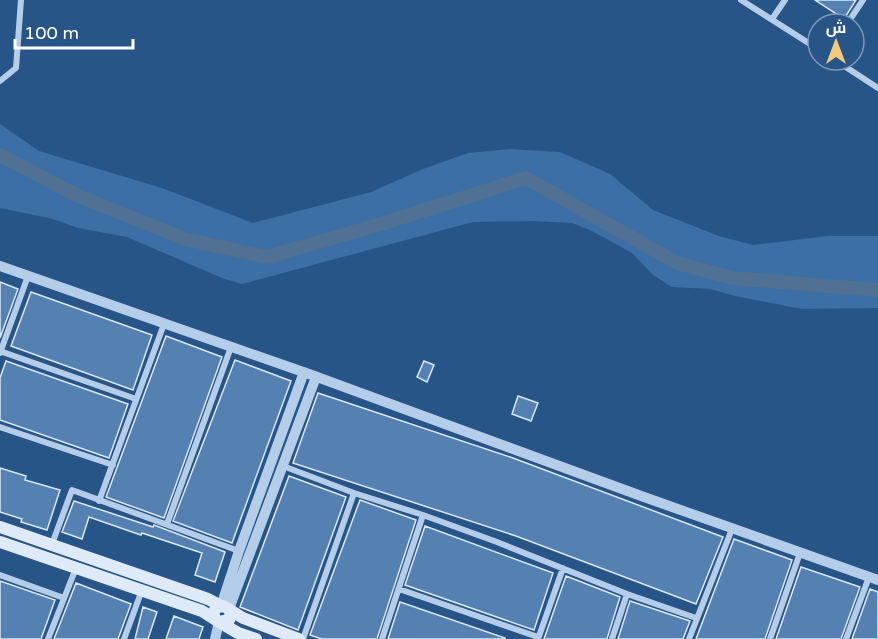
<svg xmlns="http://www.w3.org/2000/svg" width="878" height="639" font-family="'Varela Round',Cairo,sans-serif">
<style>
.green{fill:#3c6fa5}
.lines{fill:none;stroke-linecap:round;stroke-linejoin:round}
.river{stroke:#507094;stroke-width:14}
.building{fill:#5481b2;stroke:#d8e7f7;stroke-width:1.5}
.minor{stroke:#b4cde9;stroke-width:6}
.tertiary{stroke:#b4cde9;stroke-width:10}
.secondary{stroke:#deeaf8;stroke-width:12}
</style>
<rect width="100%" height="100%" fill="#275588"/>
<path class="green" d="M0 124 39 151 162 188 253 223 371 192 423 169 468 153 510 149 560 152 610 174 653 210 719 236 753 245 827 236H878V308L802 309 735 296 710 289 672 287 653 275 632 253 592 231 572 223 532 221 473 222 242 284 222 278 127 237 78 228 53 219 0 208Z"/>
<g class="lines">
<path class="river" d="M0 155 76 195 185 239 267 257 381 224 526 178 677 263 732 278 878 290"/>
</g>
<path class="building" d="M815 0H856L844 19Z
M0 282 18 289 0 338Z
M31 292 152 335 133 390 11 346Z
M166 336 222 357 164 518 106 497Z
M235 360 291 381 232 543 173 521Z
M6 361 128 404 109 458 0 420V378Z
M424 361 434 365 427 382 417 377Z
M318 393 513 458 723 537 696 604 516 536 293 463Z
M518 396 538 403 531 421 512 414Z
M0 468 26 476 25 480 60 490 47 530 21 522 22 519 0 512Z
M289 476 346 497 298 630 240 607Z
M360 500 416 520 377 639H322L310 635Z
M74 501 153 527 154 525 225 552 215 582 195 575 202 553 142 533 141 535 89 517 82 539 62 532Z
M425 526 553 573 534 630 405 585Z
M734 539 792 560 765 639H696Z
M801 567 860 587 841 639H776Z
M566 576 620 597 607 639H544Z
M0 581 55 600 41 639H0Z
M76 583 131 604 118 639H54Z
M870 589 878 592V639H852Z
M630 601 690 621 683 639H618Z
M400 602 505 638V639H388Z
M143 607 157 612 148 639H135Z
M174 616 203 627 199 639H166Z"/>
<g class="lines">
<path class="minor" d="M741 0 818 49
M772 19 785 0
M847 24 863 0
M835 60 878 88
M0 81 16 68 21 0
M0 351 136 399
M0 353 28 276
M0 427 113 465
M283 466 354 493 423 515 497 542 627 594 696 618
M99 501 164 324
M167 524 231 347
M52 544 72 490 239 551
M0 575 64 598
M399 589 538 637
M48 639 76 568
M124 639 142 590
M303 639 354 493
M382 639 423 515
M538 639 563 568
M612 639 627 594
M689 639 732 529
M770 639 800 553
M846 639 869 577"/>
<path class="tertiary" d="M0 266 309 374 644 497 878 580
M221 606 239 551 304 372
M229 609 316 377
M215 639 219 622"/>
<path class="secondary" d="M0 527 208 599 221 606
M0 542 202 611 219 622 229 620 231 615 229 609 223 606 217 607 213 613 215 619
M230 610 243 618 299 639
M221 623 238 633 256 639"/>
</g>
<g transform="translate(836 42)"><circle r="28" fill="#275588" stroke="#7d99b8" stroke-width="1.5"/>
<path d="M0-4.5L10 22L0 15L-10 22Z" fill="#f1cb7a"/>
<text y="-9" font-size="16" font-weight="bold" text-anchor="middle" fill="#ffffff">ش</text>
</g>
<path d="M15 39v9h118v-9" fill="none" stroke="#ffffff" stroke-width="3"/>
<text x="24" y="39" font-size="18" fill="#ffffff" stroke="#275588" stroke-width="4.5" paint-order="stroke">100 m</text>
</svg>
